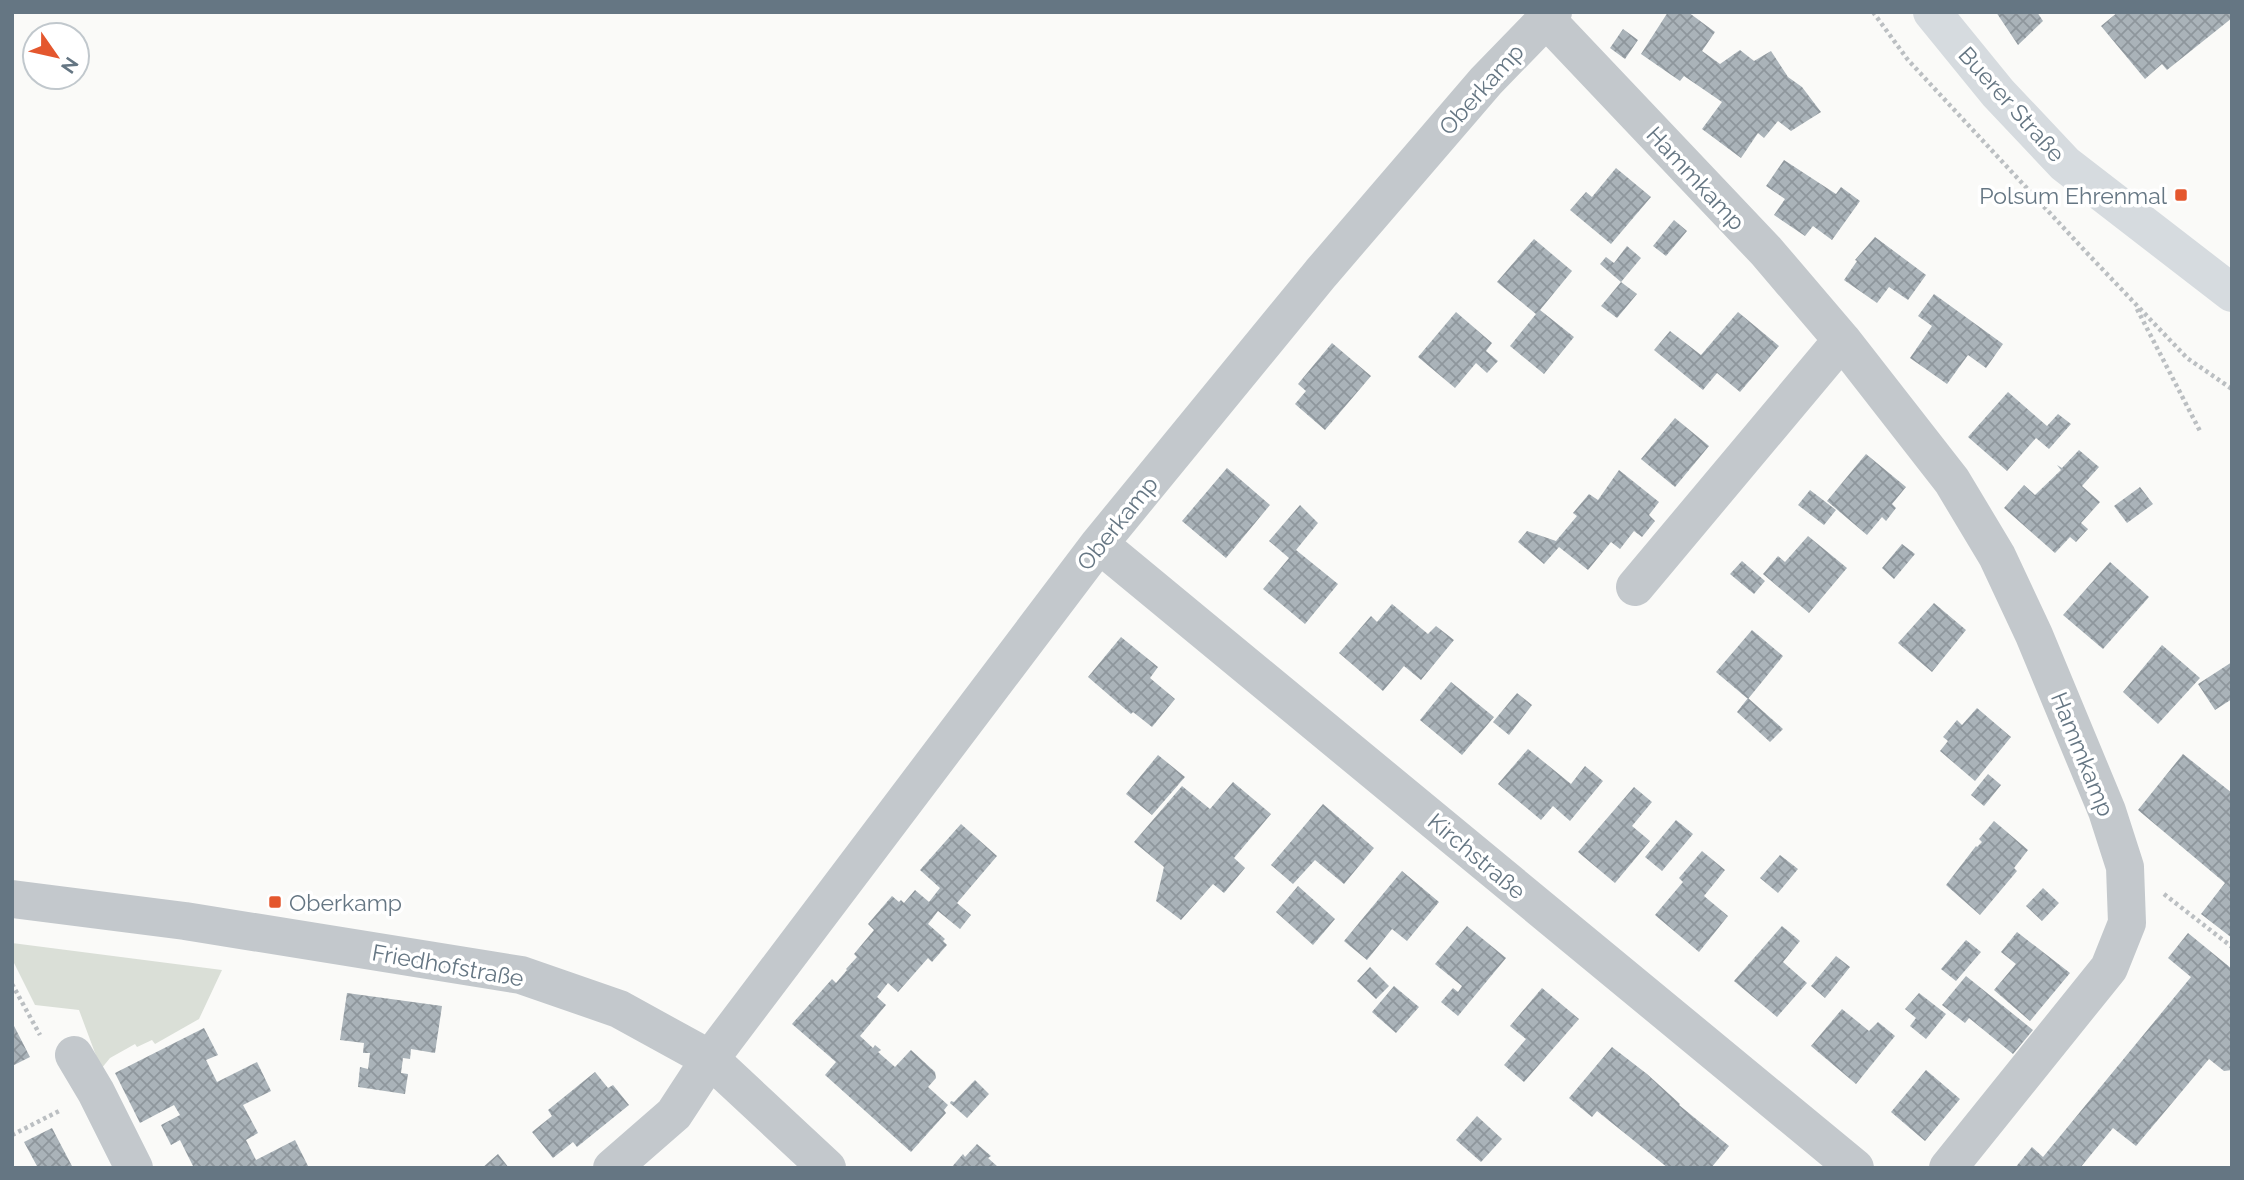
<svg xmlns="http://www.w3.org/2000/svg" width="2244" height="1180" font-family="Raleway,sans-serif">
<style>
.green{fill:#dadfd7}
.building{fill:url(#building-cross-hatch)}
.lines{fill:none;stroke-linecap:round;stroke-linejoin:round}
.path{stroke:#bbbfc2;stroke-width:4.5;stroke-dasharray:3.5 3.5;stroke-linecap:butt}
.minor{stroke:#c3c8cc;stroke-width:38}
.major{stroke:#d6dbdf;stroke-width:38}
.poi-dot{fill:#e4572e;stroke:#fff;stroke-width:2.5}
.labels{text-anchor:middle;dominant-baseline:central;stroke-width:7;stroke-linejoin:round;paint-order:stroke}
.street-label{font-size:23px;fill:#657683;stroke:#fff}
.poi-label{font-size:23px;fill:#657683;stroke:#fff;text-anchor:end}
</style>
<defs>
<pattern id="building-cross-hatch" width="8" height="8" patternUnits="userSpaceOnUse" patternTransform="scale(1.75)"><rect width="8" height="8" fill="#aab3b9"/><path d="M0 0l8 8M0 8l8-8" fill="none" stroke="#8e969c"/></pattern>
</defs>
<rect width="100%" height="100%" fill="#fafaf8"/>
<path class="green" d="M12 943 222 970 199 1019 155 1044 152 1040 137 1047 135 1044 110 1058 101 1069 79 1010 35 1005 12 959Z"/>
<path class="building" d="M1668 12H1688L1715 32 1702 51 1720 64 1740 50 1754 61 1771 51 1788 77 1802 87 1821 112 1791 131 1778 121 1764 138 1758 133 1741 158 1702 129 1722 102 1684 76 1680 81 1641 54Z
M1996 12H2037L2043 21 2018 45Z
M2118 12H2232V18L2167 70 2162 64 2145 79 2101 26Z
M1623 29 1638 40 1625 59 1610 48Z
M1784 160 1836 194 1841 187 1860 201 1832 240 1813 226 1805 236 1774 215 1785 199 1766 186Z
M1616 168 1651 197 1611 244 1570 210 1586 192 1592 197Z
M1674 220 1687 231 1666 256 1653 246Z
M1875 237 1926 275 1908 300 1889 287 1877 303 1844 280 1857 261 1855 260Z
M1534 239 1572 271 1540 310 1574 337 1544 374 1510 346 1536 314 1497 282Z
M1627 246 1641 258 1621 282 1600 264 1606 257 1614 263Z
M1621 282 1637 294 1617 318 1601 306Z
M1934 294 2003 344 1986 368 1968 355 1947 384 1910 358 1932 326 1918 316Z
M1456 312 1492 343 1486 351 1498 361 1487 373 1476 363 1455 388 1418 357Z
M1738 312 1779 346 1740 392 1717 373 1703 390 1654 350 1670 331 1701 355Z
M1332 343 1371 376 1325 430 1295 404 1306 391 1298 384Z
M2008 392 2047 426 2058 414 2071 424 2049 449 2036 438 2007 471 1968 437Z
M1675 418 1709 446 1675 487 1641 459Z
M2079 450 2099 467 2082 486 2100 502 2081 523 2088 529 2076 542 2070 537 2055 553 2004 508 2024 485 2035 495 2061 470 2057 465 2062 468Z
M1866 454 1906 487 1892 504 1896 508 1886 521 1882 517 1867 535 1827 501Z
M1227 468 1270 505 1226 558 1182 521Z
M1619 470 1659 502 1649 515 1655 521 1642 537 1634 531 1620 549 1611 542 1588 570 1559 547 1544 564 1518 542 1527 531 1556 541 1577 516 1573 513 1589 494 1598 500Z
M2140 487 2153 504 2127 523 2114 506Z
M1810 490 1836 510 1824 525 1798 505Z
M1300 505 1318 523 1296 550 1338 584 1305 624 1263 589 1289 558 1269 541Z
M1808 536 1847 568 1809 613 1763 574 1778 556 1785 562Z
M1902 544 1915 554 1894 579 1882 568Z
M1742 561 1765 581 1754 594 1730 574Z
M2110 562 2149 597 2103 649 2063 615Z
M1934 603 1966 630 1932 672 1898 643Z
M1392 604 1428 634 1436 626 1454 640 1421 680 1404 666 1383 691 1339 653 1371 616 1377 622Z
M1752 630 1783 656 1748 699 1716 672Z
M1121 637 1158 667 1150 678 1175 699 1152 727 1133 712 1131 714 1088 677Z
M2162 645 2200 678 2158 724 2123 692Z
M2232 662V699L2215 710 2198 684Z
M1451 682 1494 717 1462 755 1420 720Z
M1517 693 1532 705 1509 735 1493 722Z
M1748 698 1783 729 1770 742 1737 712Z
M1977 708 2011 737 1975 781 1940 751 1948 741 1943 737 1957 720 1962 725Z
M1528 749 1571 784 1585 766 1603 781 1570 821 1553 806 1541 820 1498 784Z
M2183 754 2232 793V938L2201 914 2225 883 2138 810Z
M1158 755 1185 777 1152 815 1126 794Z
M1988 774 2001 785 1984 806 1971 795Z
M1233 782 1271 814 1234 858 1245 868 1224 893 1213 884 1181 920 1156 901 1164 867 1134 842 1182 786 1210 809Z
M1634 787 1652 802 1632 826 1650 841 1615 883 1578 852Z
M1323 804 1374 848 1344 884 1315 860 1293 884 1271 865Z
M1676 820 1693 834 1662 871 1645 857Z
M1994 821 2028 850 2014 868 2017 871 1980 915 1946 885 1976 846 1977 847 1982 842 1979 839Z
M961 824 997 856 957 903 971 915 960 929 938 911 928 924 945 939 943 941 947 945 932 962 928 958 898 992 888 983 877 997 886 1005 860 1036 873 1048 875 1045 881 1050 878 1052 895 1067 911 1050 935 1072 936 1078 928 1087 948 1105 944 1110 946 1113 911 1152 825 1075 836 1062 792 1024 832 979 836 983 847 970 846 969 857 957 854 954 874 930 868 924 892 896 899 902 901 900 904 903 915 890 929 902 940 888 920 870Z
M1702 851 1725 870 1704 896 1728 916 1699 952 1655 915 1683 882 1679 878Z
M1780 855 1798 869 1778 893 1760 878Z
M1402 871 1439 902 1407 941 1392 929 1367 960 1344 941Z
M1298 886 1335 919 1313 945 1276 912Z
M2043 888 2059 903 2042 921 2026 906Z
M1467 926 1506 958 1458 1016 1441 1002 1453 988 1458 992 1462 986 1435 964Z
M1782 926 1800 941 1783 962 1807 983 1777 1017 1734 981Z
M2017 932 2070 973 2030 1021 1994 990 2016 964 2001 952Z
M2188 933 2232 969V1070L2224 1071 2209 1059 2136 1146 2113 1128 2080 1168H2015L2032 1147 2043 1157 2191 977 2168 958Z
M1966 940 1981 952 1956 981 1941 969Z
M1836 956 1850 967 1825 998 1811 986Z
M1370 967 1389 986 1376 999 1357 981Z
M1966 976 2033 1030 2013 1054 1969 1018 1965 1023 1942 1005Z
M1394 986 1419 1007 1396 1033 1372 1012Z
M1542 988 1579 1019 1524 1082 1504 1065 1526 1039 1510 1026Z
M347 993 442 1006 435 1053 411 1049 410 1059 403 1058 401 1073 408 1074 405 1094 358 1087 360 1067 368 1069 370 1053H363L364 1043 340 1040Z
M1919 993 1946 1014 1926 1039 1910 1026 1916 1018 1905 1009Z
M1842 1009 1869 1031 1878 1022 1895 1036 1856 1084 1811 1046Z
M12 1022 30 1057 12 1066Z
M204 1028 218 1055 206 1060 217 1082 257 1062 271 1091 243 1105 258 1133 246 1140 256 1160 295 1140 309 1168H194L180 1140 171 1145 161 1125 180 1115 174 1105 140 1123 115 1073Z
M1612 1047 1647 1074 1680 1104 1679 1105 1729 1146 1711 1168H1668L1597 1111 1592 1117 1569 1098Z
M1926 1070 1960 1099 1925 1141 1891 1112Z
M595 1072 608 1088 613 1085 629 1105 577 1147 573 1142 553 1158 532 1132 552 1116 548 1110Z
M975 1080 989 1094 967 1118 950 1103 951 1101 954 1102Z
M1477 1116 1502 1139 1481 1162 1456 1140Z
M52 1128 73 1168H38L24 1142Z
M977 1144 991 1156 988 1158 999 1168H951L963 1154 965 1157Z
M498 1154 509 1168H482Z"/>
<g class="lines">
<path class="path" d="M1873 12 1908 60 2086 252 2187 358 2232 389
M2137 309 2201 433
M2164 894 2232 947
M12 984 40 1035
M12 1135 61 1110"/>
<path class="minor" d="M1546 19 1766 251 1842 340 1952 481 1997 556 2034 635 2107 811 2125 867 2127 923 2109 968 1948 1168
M1099 544 1855 1168
M1635 587 1842 340
M12 899 185 921 521 975 619 1009 710 1059 827 1168
M74 1055 96 1092 134 1168
M612 1168 674 1114 710 1059 1099 544 1321 273 1486 81 1553 12"/>
<path class="major" d="M1932 12 1998 93 2065 164 2232 293"/>
</g>
<g class="poi-dot">
<rect x="2174" y="188" width="14" height="14" rx="3.5"/>
<rect x="268" y="895" width="14" height="14" rx="3.5"/>
</g>
<g class="labels">
<g class="street-label">
<text transform="translate(1481 89) rotate(-48)">Oberkamp</text>
<text transform="translate(2012 104) rotate(48)">Buerer Straße</text>
<text transform="translate(1696 178) rotate(47)">Hammkamp</text>
<text transform="translate(1117 523) rotate(-51)">Oberkamp</text>
<text transform="translate(2083 754) rotate(68)">Hammkamp</text>
<text transform="translate(1477 856) rotate(40)">Kirchstraße</text>
<text transform="translate(448 965) rotate(10)">Friedhofstraße</text>
</g>
<g class="poi-label">
<text x="2167" y="195">Polsum Ehrenmal</text>
<text x="289" y="902" text-anchor="start">Oberkamp</text>
</g>
</g>
<rect width="2244" height="1180" fill="none" stroke="#657683" stroke-width="28"/>
<g transform="translate(56 56) rotate(124)"><circle r="33" fill="#ffffff" stroke="#c1c8cd" stroke-width="2"/>
<path d="M0-5L12 26L0 18L-12 26Z" fill="#e4572e"/>
<text y="-10" font-size="19" font-weight="bold" text-anchor="middle" fill="#657683">N</text>
</g>
</svg>
